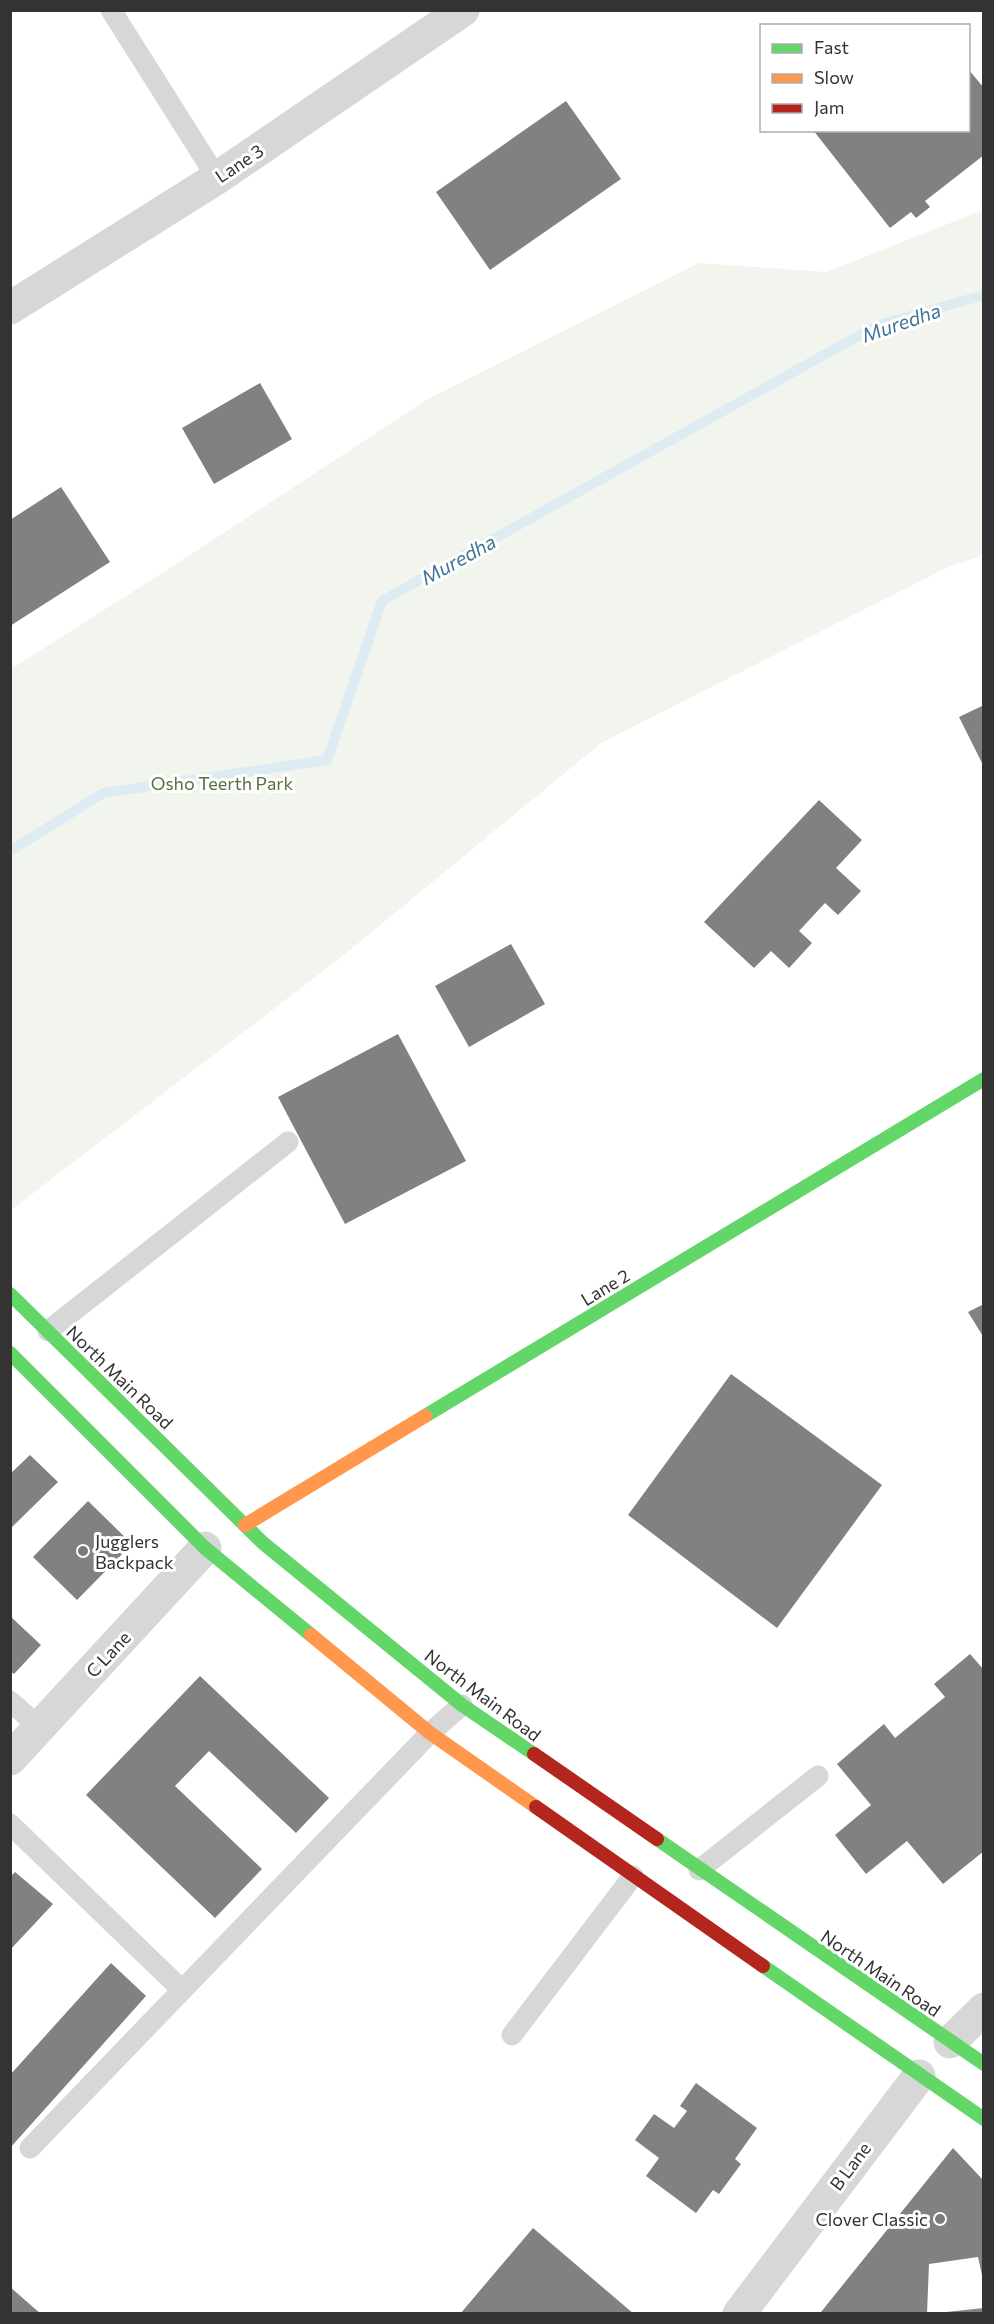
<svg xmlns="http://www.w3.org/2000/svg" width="994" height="2324" font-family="Commissioner,sans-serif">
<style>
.green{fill:#f1f5ed}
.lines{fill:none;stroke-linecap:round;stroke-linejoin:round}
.stream{stroke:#ddebf3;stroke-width:10}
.building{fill:#818181}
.lane{stroke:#d7d7d7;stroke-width:21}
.street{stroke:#d7d7d7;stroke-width:33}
.fast{stroke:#63d668;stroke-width:14}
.slow{stroke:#ff974d;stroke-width:14}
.jam{stroke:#b3261e;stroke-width:14}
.poi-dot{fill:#7a7a7a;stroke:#fff;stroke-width:2}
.labels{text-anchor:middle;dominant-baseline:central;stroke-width:6;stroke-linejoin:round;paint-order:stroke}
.street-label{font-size:18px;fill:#333;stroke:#fff}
.park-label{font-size:18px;fill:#56703f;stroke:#fff}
.poi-label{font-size:18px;fill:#333;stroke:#fff;text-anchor:start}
.water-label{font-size:20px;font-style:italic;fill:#3f7597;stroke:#fff}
</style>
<rect width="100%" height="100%" fill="#fff"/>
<path class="green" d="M983 210V555L946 568 601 743 339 959 11 1210V669L164 572 428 399 699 263 827 272Z"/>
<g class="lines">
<path class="stream" d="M10 851 103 793 327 760 382 601 876 326 984 295"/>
</g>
<path class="building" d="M968 69 984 88V155L925 201 930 207 916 218 911 212 890 228 813 130H968Z
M566 101 621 179 490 270 436 192Z
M260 383 292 439 214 484 182 428Z
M61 487 110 562 10 626V520Z
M984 705V767L959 717Z
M819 800 862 840 836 868 861 891 838 915 825 903 799 931 812 943 789 968 771 951 754 968 704 922Z
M511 944 545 1004 469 1047 435 986Z
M398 1034 466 1161 345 1224 278 1097Z
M984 1304V1338L968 1312Z
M731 1374 882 1485 777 1628 628 1515Z
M30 1455 58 1482 10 1529V1474Z
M88 1501 132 1544 77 1600 33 1557Z
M10 1616 41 1645 14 1674 10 1671Z
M970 1654 984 1670V1851L943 1884 907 1841 866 1874 835 1835 871 1805 837 1764 884 1724 895 1738 945 1697 934 1684Z
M200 1676 329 1798 296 1833 209 1751 175 1786 262 1869 215 1918 86 1795Z
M15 1872 53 1904 10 1950V1877Z
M111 1963 146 1996 10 2148V2075Z
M696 2083 757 2128 735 2159 741 2164 719 2194 713 2190 696 2213 646 2176 659 2158 635 2140 654 2114 674 2128 687 2111 680 2106Z
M953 2148 984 2181V2284L978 2257 929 2264 927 2314H832L821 2312Z
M533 2228 634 2314H460Z
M10 2287 41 2314H10Z
M984 2308V2314H946V2312Z"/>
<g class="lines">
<path class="lane" d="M111 10 217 178
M48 1331 288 1142
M10 1701 40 1728
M10 1824 182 1990
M699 1870 818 1776
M512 2035 633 1876
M30 2148 430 1733 462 1705"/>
<path class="street" d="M10 308 217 178 463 10
M10 1759 205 1548
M950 2042 984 2009
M739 2314 919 2076"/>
<path class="fast" d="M10 1294 263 1543 462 1705 534 1754
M10 1353 205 1548 311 1635
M425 1416 984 1079
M657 1839 984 2064
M763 1966 984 2119"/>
<path class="slow" d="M245 1525 425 1416
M311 1635 430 1733 536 1807"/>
<path class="jam" d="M534 1754 657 1839
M536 1807 763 1966"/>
</g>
<g class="poi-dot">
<circle cx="83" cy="1551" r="6"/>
<circle cx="940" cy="2219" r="6"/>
</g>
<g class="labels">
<g class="street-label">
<text transform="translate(239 163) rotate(-34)">Lane 3</text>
<text transform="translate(605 1287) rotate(-31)">Lane 2</text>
<text transform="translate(120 1377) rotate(44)">North Main Road</text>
<text transform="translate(108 1654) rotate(-47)">C Lane</text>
<text transform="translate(483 1695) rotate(37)">North Main Road</text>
<text transform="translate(881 1973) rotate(34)">North Main Road</text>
<text transform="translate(850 2166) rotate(-53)">B Lane</text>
</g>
<g class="park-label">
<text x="222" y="783">Osho Teerth Park</text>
</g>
<g class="poi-label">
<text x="95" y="1541">Jugglers<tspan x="95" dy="21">Backpack</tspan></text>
<text x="928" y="2219" text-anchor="end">Clover Classic</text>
</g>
<g class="water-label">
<text transform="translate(901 322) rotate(-19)">Muredha</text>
<text transform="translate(458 559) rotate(-29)">Muredha</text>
</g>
</g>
<rect width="994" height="2324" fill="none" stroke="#333333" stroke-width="24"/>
<rect x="760" y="24" width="210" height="108" fill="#ffffff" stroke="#adadad" stroke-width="1.5"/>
<rect x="772" y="44" width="30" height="9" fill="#63d668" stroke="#adadad" stroke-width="1.5"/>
<text x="814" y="54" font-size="18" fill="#333333">Fast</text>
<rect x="772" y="74" width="30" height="9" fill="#ff974d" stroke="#adadad" stroke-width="1.5"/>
<text x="814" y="84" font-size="18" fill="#333333">Slow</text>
<rect x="772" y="104" width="30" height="9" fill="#b3261e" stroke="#adadad" stroke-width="1.5"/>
<text x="814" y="114" font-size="18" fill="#333333">Jam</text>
</svg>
